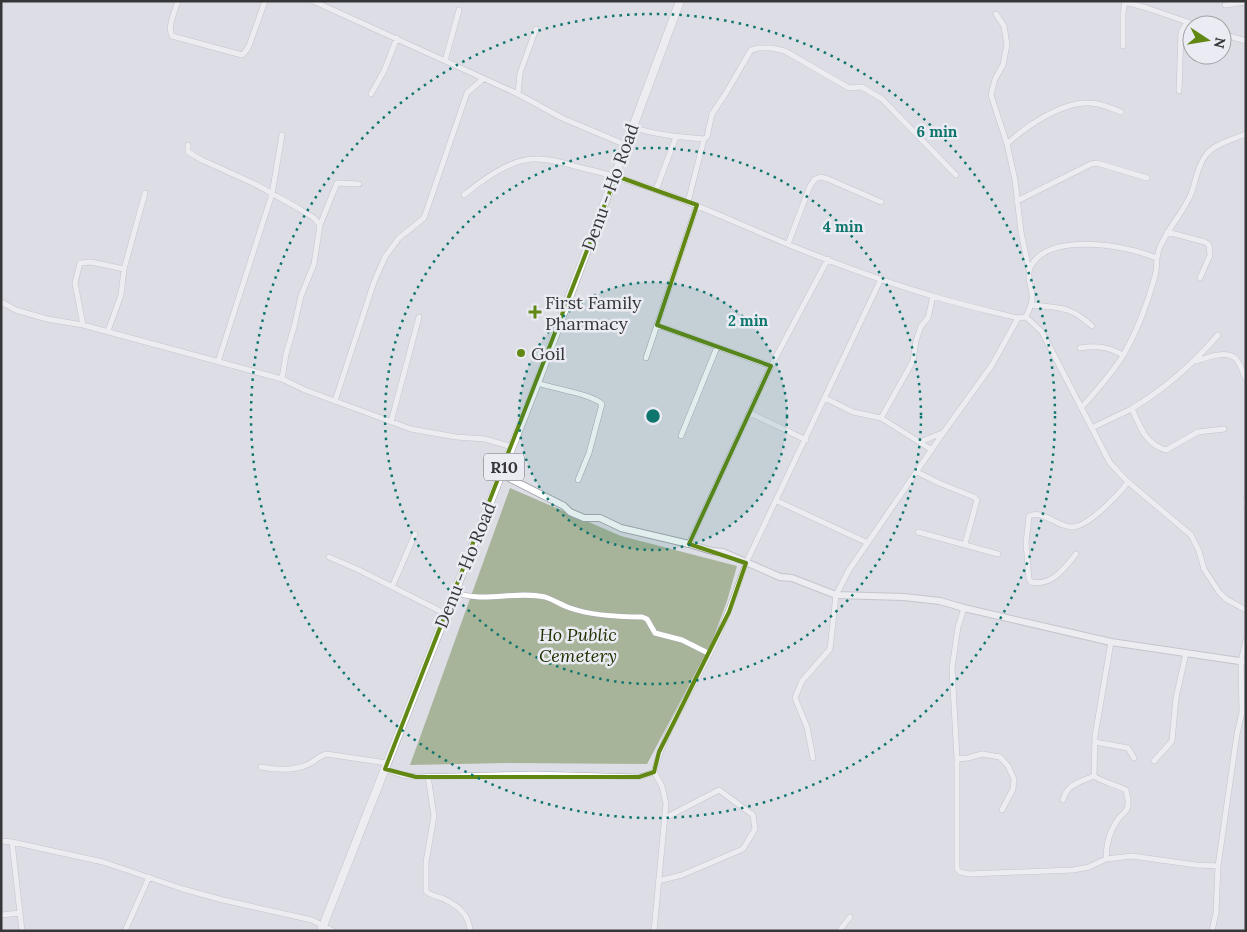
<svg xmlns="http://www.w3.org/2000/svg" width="1247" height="932" font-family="Lora,serif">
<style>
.green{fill:#a8b499}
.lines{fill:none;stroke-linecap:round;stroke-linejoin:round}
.minor-casing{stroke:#a7a8b0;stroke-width:6}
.tertiary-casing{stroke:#a7a8b0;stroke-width:8}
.primary-casing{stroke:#a7a8b0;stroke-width:9}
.minor{stroke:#fff;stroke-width:5}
.tertiary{stroke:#fff;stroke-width:6}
.primary{stroke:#fff;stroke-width:8}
.marked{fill:none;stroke:#608813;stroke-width:4;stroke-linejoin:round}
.ring{fill:none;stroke:#0f766e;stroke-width:2.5;stroke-dasharray:2.5 5}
.poi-dot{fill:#608813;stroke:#eaebf3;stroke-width:2}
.labels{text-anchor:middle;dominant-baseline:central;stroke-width:5;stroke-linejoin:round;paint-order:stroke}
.shield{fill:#eaebf3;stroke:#6c6c71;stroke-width:1}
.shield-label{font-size:16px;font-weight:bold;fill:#363639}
.street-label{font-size:18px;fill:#363639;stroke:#eaebf3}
.poi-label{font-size:18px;fill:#363639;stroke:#eaebf3;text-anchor:start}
.park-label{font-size:18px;font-style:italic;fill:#213202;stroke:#eaebf3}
.centre{fill:#0f766e;stroke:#eaebf3;stroke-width:2.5}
.ring-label{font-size:15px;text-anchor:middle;font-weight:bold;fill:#0f766e;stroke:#eaebf3;stroke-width:5;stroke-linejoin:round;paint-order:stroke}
</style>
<rect width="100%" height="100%" fill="#dddde5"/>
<path class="green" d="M510 488 621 536 737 566 727 601 712 642 647 764 506 763 410 765Z"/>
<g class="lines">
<defs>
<path id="minor" d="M178 1C175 11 167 27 172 36L242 55 245 52 249 46 265 1
M313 1 518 94 562 118 626 145
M1225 5 1246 2
M996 14 1004 26 1007 45 1003 65 995 79 991 95 1007 144 1015 180 1021 232 1029 270
M1222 34 1246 41
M1123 46V13L1125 2 1147 8 1196 25
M445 61 459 10
M1179 91 1181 32 1187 22
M371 94 384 71 397 38
M518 94 520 73 536 29
M632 127C656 135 680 137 704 139L707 137 712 114 726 93 751 50 758 48H772L785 51 849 88 862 87 882 99 956 175
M1007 144C1026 126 1063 101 1090 103 1101 103 1111 108 1121 112
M188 145V152L202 160 255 184 298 208 314 218 320 225 314 264 301 296 294 327 286 354 282 379
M656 190 676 137
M464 195C481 181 511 159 534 159 550 158 566 164 582 168 654 184 720 216 787 244 834 263 885 282 933 296 961 305 990 311 1018 318L1026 317 1042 332 1110 463 1128 482 1191 535 1199 551 1204 569 1219 592 1226 599 1246 610
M1017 201 1091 164 1097 163 1147 178
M688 202 704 139
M320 225 337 183 359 184
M1167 232 1205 242 1209 245 1210 255 1200 278
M788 244 810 186 815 179 821 177 828 179 881 202
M1 302 16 310 47 319 83 325 282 379 305 390 411 429 456 437 485 439 512 447
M1032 305C1060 308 1070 306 1092 326
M1026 317C1028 311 1032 306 1032 299 1033 289 1026 278 1030 268 1047 231 1127 245 1156 258
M83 325 75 283 80 263 91 262 124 269
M657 325 771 366
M108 331 121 295 124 269 145 193
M1080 348C1097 345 1108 347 1123 355
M646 358 697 205
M1196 361C1206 358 1225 350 1235 358 1240 362 1243 373 1246 379
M218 362 272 194 282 135
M538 383C554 389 592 394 602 404L589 453 578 480
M825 398 853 412 881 418 913 361 916 341 921 326 928 318 933 296
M335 401 374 282 385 257 399 238 424 218 467 93 483 79
M1081 408C1096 391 1112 374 1124 354 1137 331 1148 302 1155 276 1158 267 1155 257 1160 247 1168 228 1183 213 1191 194 1196 182 1197 166 1206 155 1214 144 1234 139 1246 134
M1132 409C1140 426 1145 444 1166 450L1198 432 1224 429
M750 413 806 440
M881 418 932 450
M391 422 419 317
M1092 428C1105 421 1120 415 1133 408 1166 388 1193 364 1218 335
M681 436 717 347
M920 442 942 433
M917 472 939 483 974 497 977 500 965 544
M1246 500V506
M777 501 868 543
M918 532 998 554
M689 544 771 366 828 259
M1076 554C1065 568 1051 587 1031 582L1029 579 1026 543 1029 516C1043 509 1058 528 1073 527 1089 526 1118 495 1128 482
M329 557 359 570 446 614
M392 587 415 534
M454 592C484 604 515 590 545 597 554 600 562 605 570 608 593 616 618 617 642 617L647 619 655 633 682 640 710 654
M964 608 958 627 952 668 957 759V869L960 872 969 874 1073 870 1089 867 1106 859
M1095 742 1128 748 1134 758
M813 758 807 727 795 698 802 681 830 649 836 595 849 570 943 433 992 365 1018 318
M957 759 968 758 982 754 1000 757 1008 766 1014 779 1013 789 1002 810
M1154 761 1172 741 1176 698 1186 653
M261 767C276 770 294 771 309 764 315 761 319 756 326 754L387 763
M385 769 402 775 416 777 534 774 639 777 654 772
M428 776 434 816 426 862V891C431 896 437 896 444 899 458 906 469 914 470 931
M1094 776C1104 783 1115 784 1126 790 1127 796 1130 803 1127 809 1125 813 1121 815 1119 818 1110 830 1106 844 1106 859L1132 856 1196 865 1218 866
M1094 776 1095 736 1111 642
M1063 800C1067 784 1080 782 1094 776
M1 841 12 842 103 862 183 889 223 900 312 920 333 931
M12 842 22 931
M658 881 682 875 743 849 755 829 753 815 719 790 665 818
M1 915 20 913
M125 931 149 877
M654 931 666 804 662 786 654 772C665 730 690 694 709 655 724 626 735 594 746 563L881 279
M839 931 850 917
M1212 931 1216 913 1218 866 1237 734 1242 712 1241 661 1246 640"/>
<path id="tertiary" d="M501 474 564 506 570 512 584 518H600L621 528 689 544 712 551 723 552 780 577 792 578 836 595 904 597 940 601 964 608 1111 642 1246 662"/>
<path id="primary" d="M321 931 539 378 680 1"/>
</defs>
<use href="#minor" class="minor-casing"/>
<use href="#tertiary" class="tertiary-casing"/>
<use href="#primary" class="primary-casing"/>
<use href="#minor" class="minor"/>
<use href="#tertiary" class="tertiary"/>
<use href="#primary" class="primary"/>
</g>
<path d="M0 0H1247V932H0ZM616 176 697 205 657 325 771 366 689 544 746 563 729 612 659 752 654 772 639 777H416L385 769Z" fill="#dddde5" fill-opacity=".55" fill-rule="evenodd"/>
<path class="marked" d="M616 176 697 205 657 325 771 366 689 544 746 563 729 612 659 752 654 772 639 777H416L385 769Z"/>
<circle cx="653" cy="416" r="134" fill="#0f766e" fill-opacity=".12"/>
<g class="ring">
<circle cx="653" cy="416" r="134"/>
<circle cx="653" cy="416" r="268"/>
<circle cx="653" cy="416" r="402"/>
</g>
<g class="poi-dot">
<path d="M532.5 304.5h5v5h5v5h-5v5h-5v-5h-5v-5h5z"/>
<circle cx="521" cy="353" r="5"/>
</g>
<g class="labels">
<rect class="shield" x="484" y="453.5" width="40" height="27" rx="4"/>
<g class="shield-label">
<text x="504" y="467">R10</text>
</g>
<g class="street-label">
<text transform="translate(610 187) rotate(-70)">Denu - Ho Road</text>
<text transform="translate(465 565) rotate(-68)">Denu - Ho Road</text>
</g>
<g class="poi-label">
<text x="545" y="302">First Family<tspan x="545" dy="21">Pharmacy</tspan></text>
<text x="531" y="353">Goil</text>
</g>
<g class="park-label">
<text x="578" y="634">Ho Public<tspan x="578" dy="21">Cemetery</tspan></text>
</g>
</g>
<circle cx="653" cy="416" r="8" class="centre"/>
<g class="ring-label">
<text x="937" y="137">6 min</text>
<text x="843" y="232">4 min</text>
<text x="748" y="326">2 min</text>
</g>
<rect width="1247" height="932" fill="none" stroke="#363639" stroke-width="5"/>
<g transform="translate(1207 40) rotate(102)"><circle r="24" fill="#eaebf3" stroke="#a2a3a9"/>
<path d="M0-4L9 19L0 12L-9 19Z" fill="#608813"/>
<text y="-8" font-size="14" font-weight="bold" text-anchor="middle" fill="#363639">N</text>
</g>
</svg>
